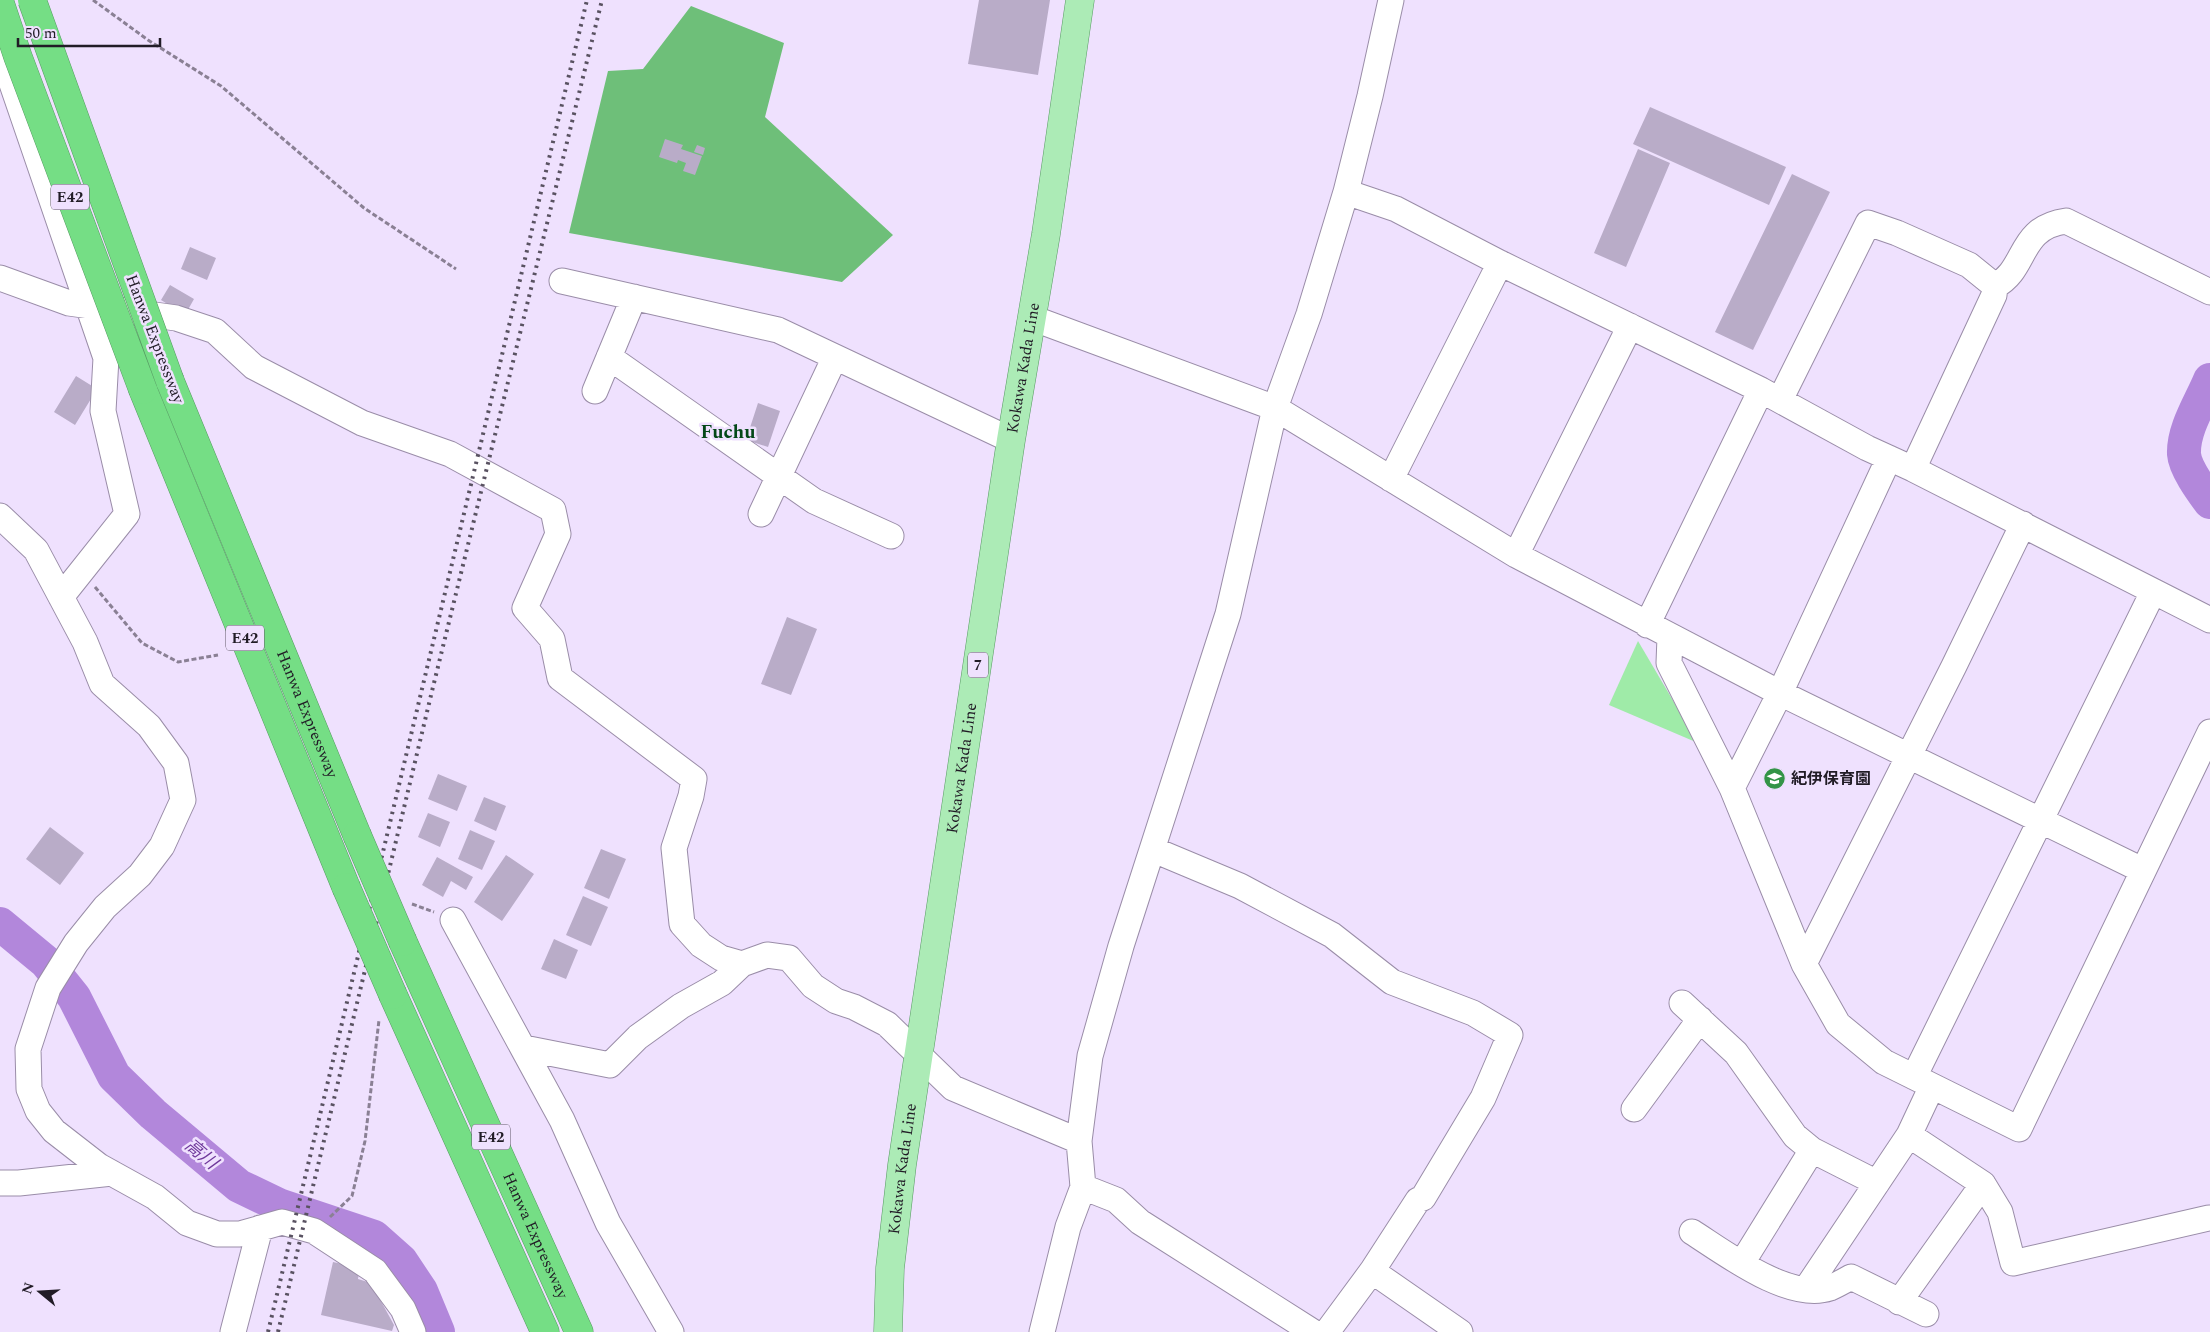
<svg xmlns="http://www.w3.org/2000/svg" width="2210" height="1332" font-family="Spectral,'Noto Sans JP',serif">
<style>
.green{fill:#9feba8}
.forest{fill:#6ebf79}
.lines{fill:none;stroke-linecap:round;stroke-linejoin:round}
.river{stroke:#b287db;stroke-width:34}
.building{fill:#b9acc8}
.minor-casing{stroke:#9a8da8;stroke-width:27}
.major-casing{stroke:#589a64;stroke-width:29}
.highway-casing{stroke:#589a64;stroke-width:29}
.path{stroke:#8a8094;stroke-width:3;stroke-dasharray:5 2.5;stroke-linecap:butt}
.minor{stroke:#fff;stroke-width:25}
.major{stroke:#acebb6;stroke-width:28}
.highway{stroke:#75de85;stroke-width:28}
.rail{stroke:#595261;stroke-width:4;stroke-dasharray:2.5 5;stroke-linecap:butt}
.highway-bridge-casing{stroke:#589a64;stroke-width:29;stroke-linecap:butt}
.highway-bridge{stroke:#75de85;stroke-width:28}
.labels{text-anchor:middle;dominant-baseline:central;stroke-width:5;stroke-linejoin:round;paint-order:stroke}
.shield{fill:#efe1fe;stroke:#5f5767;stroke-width:1}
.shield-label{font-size:15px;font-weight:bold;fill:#211c26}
.street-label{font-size:16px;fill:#211c26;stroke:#efe1fe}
.poi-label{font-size:16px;font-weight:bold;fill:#211c26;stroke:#efe1fe;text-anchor:start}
.water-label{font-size:18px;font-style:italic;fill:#6f389b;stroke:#efe1fe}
.quarter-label{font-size:19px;font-weight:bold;fill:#044818;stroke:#efe1fe}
</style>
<rect width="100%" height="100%" fill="#efe1fe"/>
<path class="green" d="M1638 641 1698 743 1609 705Z"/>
<path class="forest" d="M691 6 784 43 765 117 893 235 842 282 569 233 608 71 643 69Z"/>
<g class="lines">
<path class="river" d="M2210 380C2201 402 2183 429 2184 454 2185 468 2202 491 2210 502
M0 924 46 962 74 997 114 1076 153 1114 239 1186 281 1206 374 1237 401 1261 421 1291 438 1332"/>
</g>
<path class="building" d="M979 0H1050L1038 75 968 64Z
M1650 107 1786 167 1769 205 1633 144Z
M665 139 683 145 681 149 702 156 695 175 683 171 686 163 678 160 677 163 659 157Z
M697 145 705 148 703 155 694 152Z
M1638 149 1670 163 1626 267 1594 253Z
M1792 174 1830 192 1753 350 1715 332Z
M190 247 216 258 207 280 181 269Z
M170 285 194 299 185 315 161 300Z
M76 376 97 389 75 425 54 412Z
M758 403 780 411 768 447 746 440Z
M787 617 817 629 791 695 761 684Z
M438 774 467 786 457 811 428 799Z
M484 797 506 806 496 831 474 821Z
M428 813 450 822 440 847 418 837Z
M50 827 84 853 60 885 26 859Z
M470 830 495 841 482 870 458 859Z
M601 849 626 859 609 899 584 888Z
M506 855 534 874 502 921 474 902Z
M437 857 473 877 466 890 451 881 443 897 422 885Z
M583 896 608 907 591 946 566 935Z
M554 939 578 950 566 979 541 969Z
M333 1262 360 1268 358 1279 371 1283 394 1325 392 1331 321 1315Z"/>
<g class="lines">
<defs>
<path id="minor" d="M0 49 106 358 103 411 127 514 61 597
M1346 192 1396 209 1500 263 1761 390 1867 448 1913 469 2210 620
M0 278 69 303 176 318 215 331 254 367 362 423 450 454 553 510 558 534 525 608 552 639 560 678 694 779 691 796 674 848 682 924 701 945 721 958 742 964
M562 281 778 330 1011 440
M1995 286C2028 269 2017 228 2066 221L2210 292
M1032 318 1275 408 1516 555 1780 693 2142 870
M609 357 814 501 891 536
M595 391 634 297
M1780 400 1868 223 1897 233 1969 265 1995 286
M1913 469 1994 295 1995 286
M1391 479 1500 263
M761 514 835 357
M0 516 36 550 85 642 102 684 149 726 176 763 183 800 162 846 140 875 105 907 76 943 48 988 28 1049 29 1089 38 1111 54 1131 99 1166 155 1197 187 1223 217 1234H240L282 1222 314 1231 375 1271 403 1309 413 1332
M1516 555 1630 326
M1647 625 1761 390
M1670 637 1669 663 1732 788 1804 964 1838 1024 1884 1062 2019 1129 2210 732
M1732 788 1780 693 1889 458
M1154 850 1240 886 1332 935 1392 982 1473 1013 1510 1035 1483 1098 1423 1198 1418 1200 1372 1271 1327 1332
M453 920 562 1120 608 1223 671 1332
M1804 964 1954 666 2023 524
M1682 1003 1736 1053 1795 1136 1812 1150 1877 1183
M524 1048 610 1065 638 1037 681 1006 722 983 742 964 767 955 789 958 813 986 836 1001 854 1007 887 1024 953 1088 1079 1141
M1914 1077 2153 592
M1634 1109 1700 1019
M1909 1135 1983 1184 2000 1212 2013 1263 2209 1218
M0 1183H19L112 1173
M1083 1187 1116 1200 1140 1222 1313 1332
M1692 1232C1725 1253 1789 1302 1830 1288 1837 1285 1844 1281 1851 1277L1926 1314
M1742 1263 1812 1150
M1372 1271 1460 1332
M1806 1289 1909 1135 1932 1086
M1899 1302 1983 1184
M233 1332 260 1228
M1042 1332 1068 1227 1083 1187 1079 1141 1090 1056 1121 946 1228 614 1275 408 1309 314 1346 192 1370 96 1391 0"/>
<g id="major">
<path id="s1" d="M888 1332 890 1268 902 1165 1011 440 1046 234 1080 0"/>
</g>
<g id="highway">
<path id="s2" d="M170 381 357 835"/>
<path d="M143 390 346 887"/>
<path id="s3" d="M403 942 579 1332"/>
<path d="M393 995 545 1332"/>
</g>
</defs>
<use href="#minor" class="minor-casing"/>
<use href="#major" class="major-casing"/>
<use href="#highway" class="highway-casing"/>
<path class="path" d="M93 0 148 40 221 86 364 208 456 269
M95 587 142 643 178 662 218 655
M412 904 434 912
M330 1217 352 1196 365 1141 379 1020"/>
<use href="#minor" class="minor"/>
<use href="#major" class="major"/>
<use href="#highway" class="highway"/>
<path class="rail" d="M268 1332 587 0
M278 1332 433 687 602 0"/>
<defs>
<path id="highway-bridge" d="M32 0 170 381
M0 3 18 57 143 390
M357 835 403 942
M346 887 393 995"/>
</defs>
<use href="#highway-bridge" class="highway-bridge-casing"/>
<use href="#highway-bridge" class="highway-bridge"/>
</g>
<defs>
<symbol id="school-disc" viewBox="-11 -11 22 22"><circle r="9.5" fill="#339447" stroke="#efe1fe"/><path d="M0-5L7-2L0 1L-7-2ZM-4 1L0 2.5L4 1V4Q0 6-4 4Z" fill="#fff"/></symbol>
</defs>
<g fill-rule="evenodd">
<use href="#school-disc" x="1762" y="766" width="25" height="25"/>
</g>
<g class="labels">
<g class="shield">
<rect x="51" y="184.5" width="38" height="25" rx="4"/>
<rect x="226" y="625.5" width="38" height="25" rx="4"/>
<rect x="968" y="652.5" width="20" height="25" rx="4"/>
<rect x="472" y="1124.5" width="38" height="25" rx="4"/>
</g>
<g class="shield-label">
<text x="70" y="197">E42</text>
<text x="245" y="638">E42</text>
<text x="978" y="665">7</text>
<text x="491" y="1137">E42</text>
</g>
<g class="street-label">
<text transform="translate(155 339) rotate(69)">Hanwa Expressway</text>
<text stroke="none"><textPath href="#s1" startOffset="974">Kokawa Kada Line</textPath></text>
<text stroke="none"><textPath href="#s2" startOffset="360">Hanwa Expressway</textPath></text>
<text stroke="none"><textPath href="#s1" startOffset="569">Kokawa Kada Line</textPath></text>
<text stroke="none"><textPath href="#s1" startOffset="164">Kokawa Kada Line</textPath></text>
<text stroke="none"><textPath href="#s3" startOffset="322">Hanwa Expressway</textPath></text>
</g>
<g class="poi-label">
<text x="1791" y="779">紀伊保育園</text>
</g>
<g class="water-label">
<text transform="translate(201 1154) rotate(40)">高川</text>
</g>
<g class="quarter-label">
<text x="728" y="432">Fuchu</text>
</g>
</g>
<g transform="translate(40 1292) rotate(288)" stroke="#efe1fe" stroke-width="4" paint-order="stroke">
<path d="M0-4L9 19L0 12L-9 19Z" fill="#211c26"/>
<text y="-8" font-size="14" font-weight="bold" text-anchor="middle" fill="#211c26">N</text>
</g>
<path d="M18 38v8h142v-8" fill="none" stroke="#211c26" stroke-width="2.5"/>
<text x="25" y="38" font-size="15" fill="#211c26" stroke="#efe1fe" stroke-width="4" paint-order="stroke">50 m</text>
</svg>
